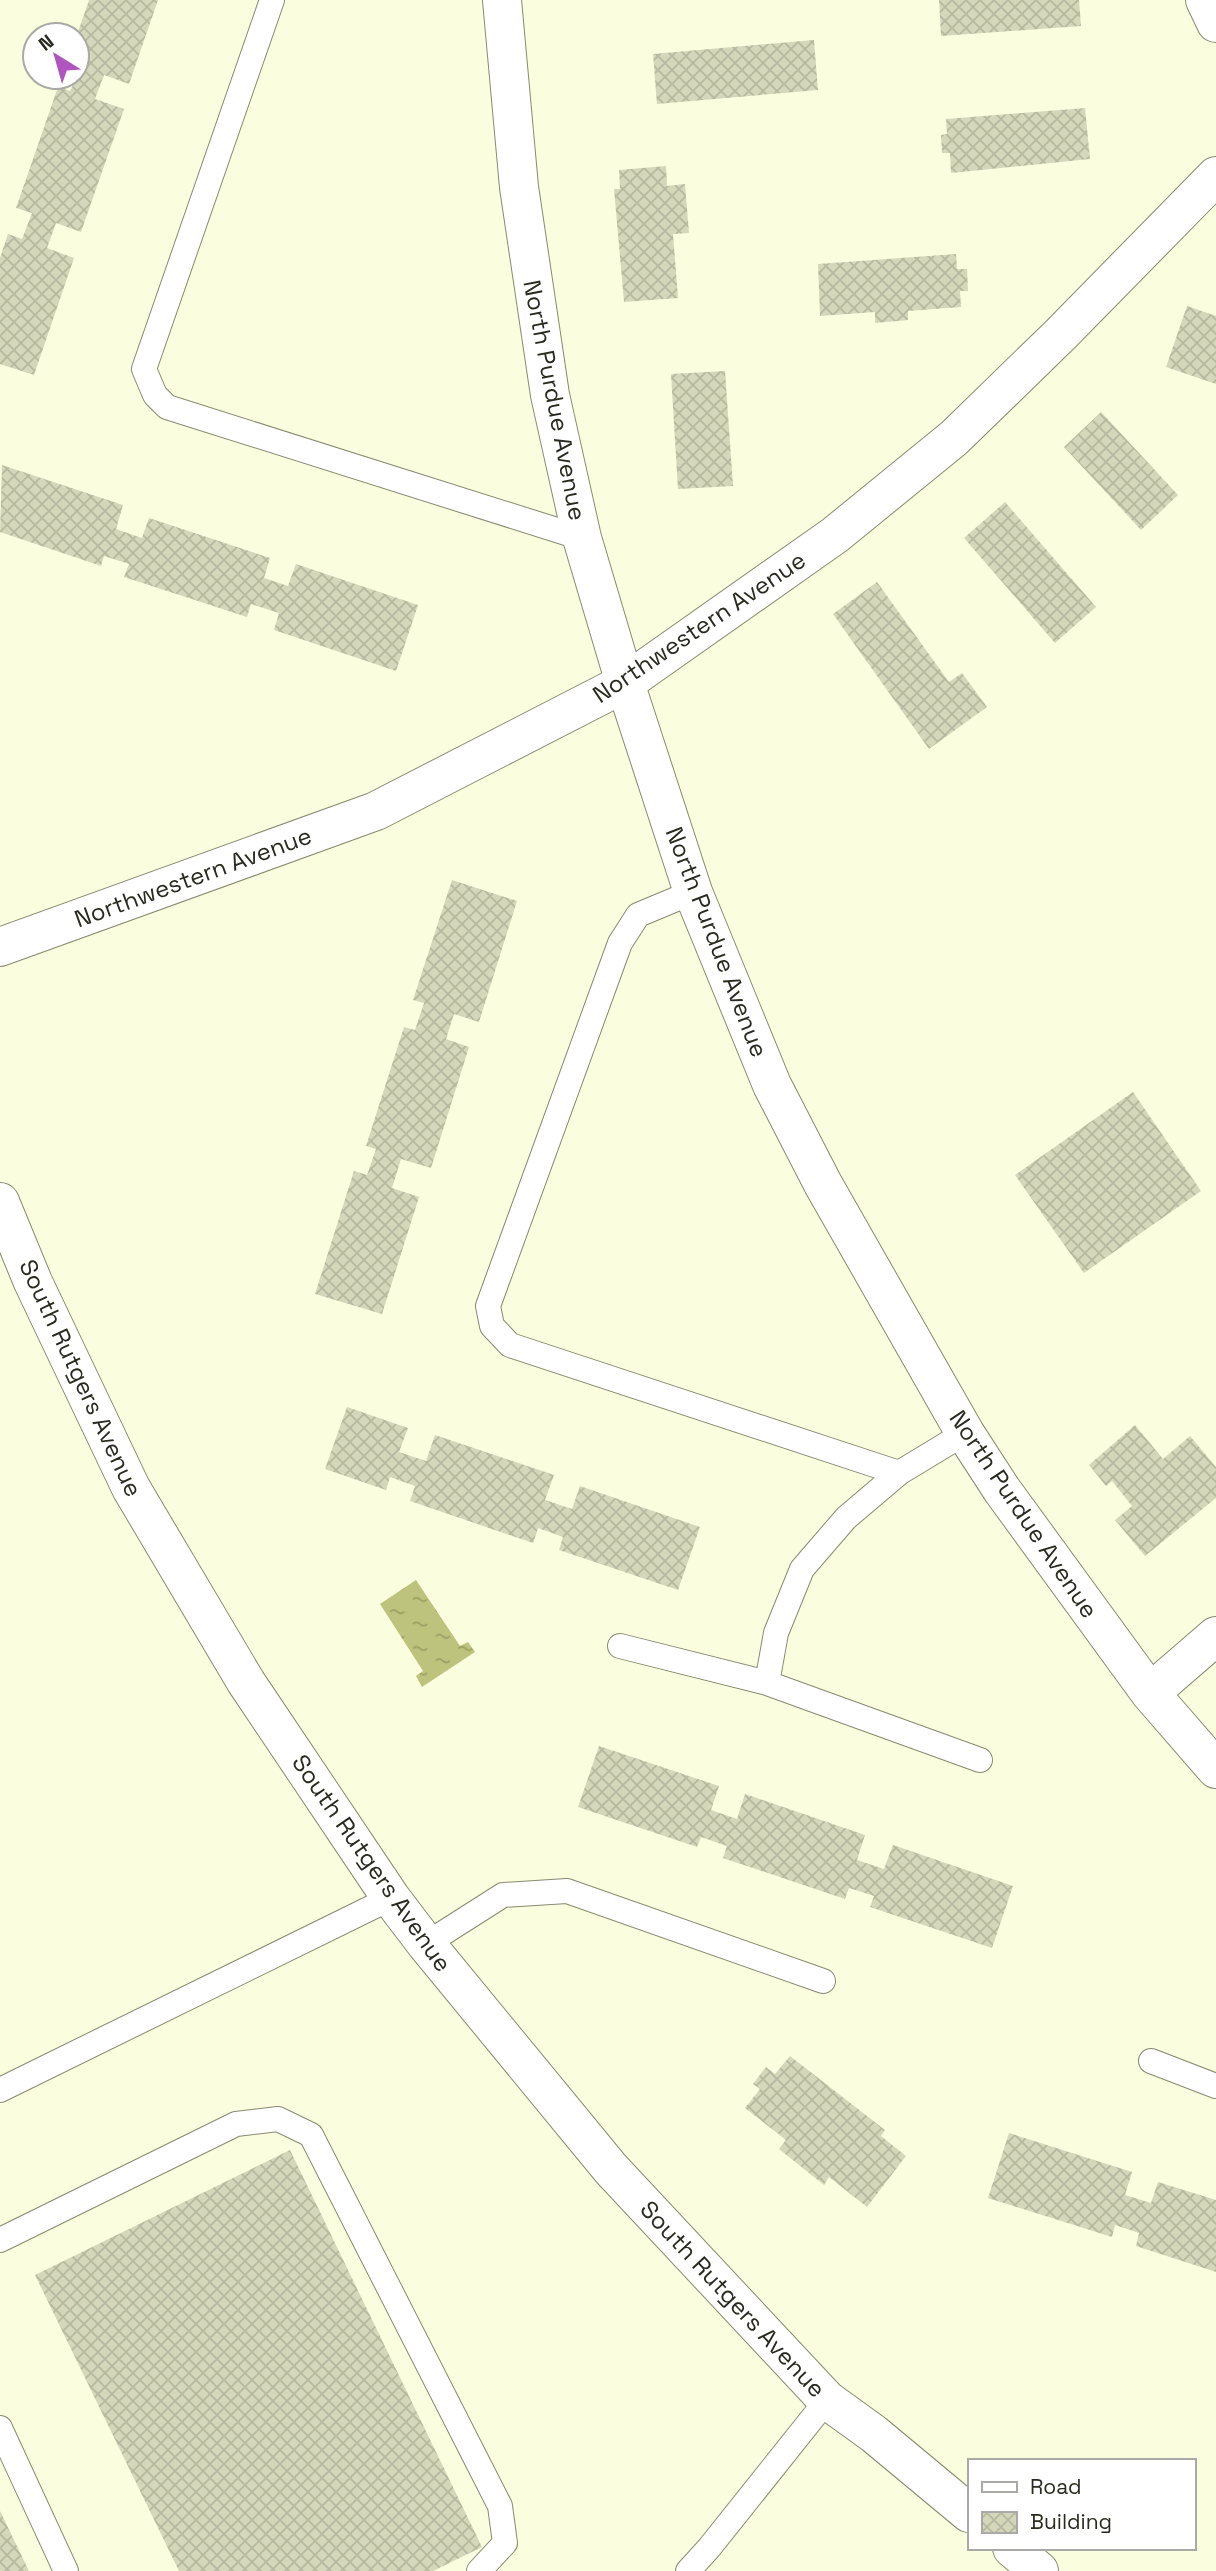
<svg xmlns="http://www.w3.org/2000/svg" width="1216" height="2571" font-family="'Space Grotesk',sans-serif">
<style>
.water{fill:url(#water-ripples)}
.building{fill:url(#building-cross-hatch)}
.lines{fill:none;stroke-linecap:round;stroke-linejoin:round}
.service-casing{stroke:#878a6f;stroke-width:26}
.minor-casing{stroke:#878a6f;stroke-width:40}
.tertiary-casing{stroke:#878a6f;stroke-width:40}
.service{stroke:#fff;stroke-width:24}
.minor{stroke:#fff;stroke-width:38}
.tertiary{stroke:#fff;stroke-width:38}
.labels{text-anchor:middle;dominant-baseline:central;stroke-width:6;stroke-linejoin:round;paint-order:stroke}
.street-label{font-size:24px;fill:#282a1e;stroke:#fff}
</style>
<defs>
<pattern id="water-ripples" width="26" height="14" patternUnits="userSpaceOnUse" patternTransform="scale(1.75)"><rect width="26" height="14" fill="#bdc37c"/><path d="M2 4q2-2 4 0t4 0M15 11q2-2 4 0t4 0" fill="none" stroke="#9a9f65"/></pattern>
<pattern id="building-cross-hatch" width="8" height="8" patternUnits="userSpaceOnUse" patternTransform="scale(1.75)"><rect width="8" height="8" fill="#d4d7ba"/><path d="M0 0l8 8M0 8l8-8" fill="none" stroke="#b6b99f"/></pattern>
</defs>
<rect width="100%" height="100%" fill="#fafedf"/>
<path class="water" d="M416 1580 460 1646 468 1642 475 1652 422 1687 416 1676 423 1671 380 1604Z"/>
<path class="building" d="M89 0H158L129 84 104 75 95 99 124 109 81 232 56 223 47 248 74 258 34 375 0 364V258L8 234 22 239 32 213 16 208 58 87 70 91 77 77 79 65 77 64V35Z
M939 0H1079L1081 26 941 36Z
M814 40 818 90 657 104 653 54Z
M1085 108 1090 159 951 173 950 153H942L941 135 947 134 946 119Z
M666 166 667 186 685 184 689 233 673 234 678 298 624 302 614 189H620L619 170Z
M956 254 957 269H967L968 291H960L961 307 908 311V320L875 323V312L820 316 818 264Z
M1187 306 1216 316V384L1166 367Z
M725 371 733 486 678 489 671 374Z
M1101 412 1178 495 1141 530 1064 447Z
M2 465 123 505 116 529 142 538 149 518 270 558 264 578 288 586 296 564 418 605 396 671 274 630 279 613 251 604 247 617 124 577 129 564 104 556 101 566 0 532Z
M1005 502 1096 607 1055 643 964 538Z
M877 582 949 682 962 673 987 707 929 749 833 614Z
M452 880 517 901 479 1022 454 1014 446 1039 469 1047 431 1168 401 1159 392 1188 419 1197 382 1314 315 1294 354 1171 367 1175 376 1149 366 1146 404 1027 415 1030 424 1003 413 1000Z
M1133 1092 1201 1191 1084 1273 1015 1175Z
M347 1407 408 1428 399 1452 426 1461 435 1435 554 1475 545 1500 572 1509 580 1486 700 1527 678 1590 559 1550 563 1537 538 1528 533 1543 410 1501 415 1486 390 1477 386 1490 325 1469Z
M1135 1425 1163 1459 1190 1436 1216 1467V1498L1145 1556 1115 1520 1132 1506 1112 1481 1106 1486 1089 1465Z
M599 1746 719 1786 711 1810 737 1819 745 1794 865 1835 857 1860 884 1869 893 1845 1013 1886 992 1948 870 1907 874 1896 849 1888 845 1899 723 1858 727 1846 701 1837 697 1847 578 1807Z
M790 2056 885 2130 881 2136 906 2156 867 2207 829 2177 824 2185 779 2149 786 2140 745 2108 760 2089 753 2084 766 2067 775 2074Z
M1009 2133 1132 2172 1125 2195 1151 2203 1158 2182 1216 2200V2272L1136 2246 1139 2233 1115 2225 1112 2237 988 2198Z
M290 2150 482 2547 433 2571H179L35 2275Z
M0 2511 29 2571H0Z"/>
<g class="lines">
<defs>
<path id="service" d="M272 0 144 369 155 395 167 407 582 538
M693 892 638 915 620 943 488 1306 492 1326 510 1345 899 1473
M965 1433 899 1473 846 1518 802 1569 776 1633 767 1683 980 1760
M620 1646 767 1683
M426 1944 503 1895 567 1891 823 1981
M1151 2061 1216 2086
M0 2090 391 1898
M0 2240 236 2124 278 2119 311 2135 500 2506 505 2543 479 2571
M0 2428 66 2571
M688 2571 709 2548 827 2400"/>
<path id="minor" d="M502 0 519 187 550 395 582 538 625 683 693 892 772 1085 823 1184 965 1433 1002 1490 1150 1693 1216 1769
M1205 0 1216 23
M1150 1693 1216 1636"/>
<path id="tertiary" d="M0 947 376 811 625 683 835 535 954 438 1061 334 1216 176
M0 1202 33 1282 131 1488 246 1682 391 1898 426 1944 611 2169 827 2400 874 2434 969 2513
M1012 2548 1039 2571"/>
</defs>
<use href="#service" class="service-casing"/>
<use href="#minor" class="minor-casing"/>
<use href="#tertiary" class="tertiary-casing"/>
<use href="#service" class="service"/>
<use href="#minor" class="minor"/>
<use href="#tertiary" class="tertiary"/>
</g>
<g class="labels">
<g class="street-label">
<text transform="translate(555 400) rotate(79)">North Purdue Avenue</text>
<text transform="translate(699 627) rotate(-34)">Northwestern Avenue</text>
<text transform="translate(193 877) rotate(-20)">Northwestern Avenue</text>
<text transform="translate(717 942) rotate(69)">North Purdue Avenue</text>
<text transform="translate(81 1378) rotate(65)">South Rutgers Avenue</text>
<text transform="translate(1024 1514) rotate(56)">North Purdue Avenue</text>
<text transform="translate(372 1863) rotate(55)">South Rutgers Avenue</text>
<text transform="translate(733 2299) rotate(47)">South Rutgers Avenue</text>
</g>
</g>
<rect x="968" y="2459" width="228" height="91" fill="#ffffff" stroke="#a9aaa5" stroke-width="2"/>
<rect x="982" y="2482" width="35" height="10" fill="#ffffff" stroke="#a9aaa5" stroke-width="2"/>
<text x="1030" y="2494" font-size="21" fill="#282a1e">Road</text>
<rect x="982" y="2512" width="35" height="21" fill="url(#building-cross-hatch)" stroke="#a9aaa5" stroke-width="2"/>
<text x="1030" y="2529" font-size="21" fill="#282a1e">Building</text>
<g transform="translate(56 56) rotate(323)"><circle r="33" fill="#ffffff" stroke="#a9aaa5" stroke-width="2"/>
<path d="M0-5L12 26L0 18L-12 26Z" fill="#b054be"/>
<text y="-10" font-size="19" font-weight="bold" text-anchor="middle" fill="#282a1e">N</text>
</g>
</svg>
